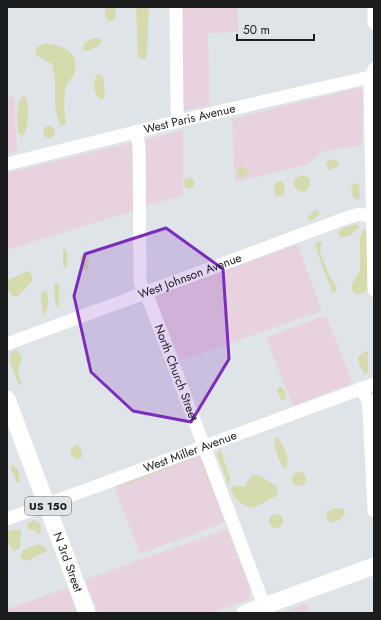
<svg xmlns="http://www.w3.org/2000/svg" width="381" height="620" font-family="Jost,sans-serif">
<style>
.commercial{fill:#e8d2e0}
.green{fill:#d6dbad}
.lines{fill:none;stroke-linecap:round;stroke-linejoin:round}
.minor{stroke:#fff;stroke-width:13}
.major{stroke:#fff;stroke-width:17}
.marked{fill:#7b2cbf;fill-opacity:0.2;stroke:#7b2cbf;stroke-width:3;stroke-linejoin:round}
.labels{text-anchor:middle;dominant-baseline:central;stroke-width:4;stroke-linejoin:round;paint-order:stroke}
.shield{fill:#dfe4e9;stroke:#55585b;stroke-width:1}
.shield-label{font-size:11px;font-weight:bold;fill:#1a1c1e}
.street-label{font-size:12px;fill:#1a1c1e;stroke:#dfe4e9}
</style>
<rect width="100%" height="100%" fill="#dfe4e9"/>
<path class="commercial" d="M180 7H237L238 32 208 33 209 105 183 111Z
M358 88H362L363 92 362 146 329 150 322 152 307 165 235 182 232 119Z
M14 96 17 151 7 154V99Z
M183 130V196L144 206V140Z
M131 143 133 144V211L7 250V173Z
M295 245 298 246 320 306 321 310 319 312 185 359H180L156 300 157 295Z
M320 317 327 318 352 380 348 385 293 406 266 338Z
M198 455 201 458 225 522 140 554 114 486Z
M227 529 229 530 250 586V595L247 600 212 613H98L86 582 87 579Z
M66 588 69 590 77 613H7V609Z
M306 603 310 613H282Z"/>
<path class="green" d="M105 7H116L115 20 109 21 105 16Z
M136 7H149L147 53 145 60 138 57Z
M96 38 101 39V43L98 46 88 51 83 50C84 41 88 40 96 38Z
M44 44C60 44 79 50 75 71 74 77 67 81 66 87 63 98 64 112 66 124L61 126C50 106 59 85 52 64L36 55V48Z
M97 74 103 76 105 96 102 100C93 95 92 83 97 74Z
M25 96C30 105 29 127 23 136L18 133 17 113 20 98Z
M43 132a6 6 0 1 1 12 0a6 6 0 1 1-12 0Z
M335 159 340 163 337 167 329 170 326 165 328 161Z
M236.5 172a5.5 5.5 0 1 1 11 0a5.5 5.5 0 1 1-11 0Z
M302 175 310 178C311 190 303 197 294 186V179Z
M183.5 183a5.5 5.5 0 1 1 11 0a5.5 5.5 0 1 1-11 0Z
M282 181 285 188 284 194 277 197C273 191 273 188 276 182Z
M354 183 359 184 360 198 356 200 353 197 351 189Z
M318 210 320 214 310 221 307 218 314 211Z
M355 224 360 226 351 235 341 238 338 232 341 229Z
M364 229 368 231V291L357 295 352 291V284L360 271V237Z
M317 241 322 242 320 250 321 255 330 277 337 287 335 293 332 292 316 249 315 244Z
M66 249 68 256 66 268 63 266V250Z
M82 255H88L89 265 87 271 83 270 80 259Z
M28 271 32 275V281L18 296H13L7 289 8 280Z
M55 283H59V309C54 303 53 291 55 283Z
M42 291H47C48 300 50 309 43 315L41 296Z
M17 350 22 357 18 369 21 384 19 385 9 360 11 352Z
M365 351 368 352V372L365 375 359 364 358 357Z
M280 386C285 389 287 393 286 399L281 400 277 390Z
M278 437C283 446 292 460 285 469 278 461 275 449 274 439Z
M75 445 79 446 82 452V457L77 460 72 456 70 450Z
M219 449 221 451 230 478V481L228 484 217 455Z
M194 458 119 487 118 486 189 459Z
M201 462H202L223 519Z
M12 464 18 470 20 481 17 483 11 469Z
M292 479a7 7 0 1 1 14 0a7 7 0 1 1-14 0Z
M253 475 259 476 277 486 278 495 253 508C242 505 233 500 231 488L234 485 245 487 248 480Z
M335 508 344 509 345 514 340 520 331 523 327 519 326 512Z
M269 521a7 7 0 1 1 14 0a7 7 0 1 1-14 0Z
M34 520 40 524 41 532 38 534 34 530 28 529V523Z
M21 529 20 548 14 551C8 546 7 539 7 531Z
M38 544 45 547 47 551 27 561 20 558 23 550Z"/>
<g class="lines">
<g class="minor">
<path d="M176 7 177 110 179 121"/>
<path d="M374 7V23"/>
<path d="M374 69 370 87 374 290"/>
<path id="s1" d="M136 131 139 146 140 283 150 303 267 613"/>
<path id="s2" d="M7 164 179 121 374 76"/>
<path id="s3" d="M7 344 346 218 359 214 374 217"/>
<path d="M361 388 368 401 369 410 374 511"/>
<path id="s4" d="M7 519 374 384"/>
</g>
<g class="major">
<path id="s5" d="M7 399 87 613"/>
<path d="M245 613 374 566"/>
</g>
</g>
<path class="marked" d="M166 228 223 269 229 359 191 422 133 411 91 372 74 296 85 254Z"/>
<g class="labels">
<rect class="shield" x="25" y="497" width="46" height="18" rx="3"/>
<g class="shield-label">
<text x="48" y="506">US 150</text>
</g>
<g class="street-label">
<text stroke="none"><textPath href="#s2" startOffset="188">West Paris Avenue</textPath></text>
<text stroke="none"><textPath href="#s3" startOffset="195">West Johnson Avenue</textPath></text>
<text stroke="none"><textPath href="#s1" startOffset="249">North Church Street</textPath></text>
<text stroke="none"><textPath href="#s4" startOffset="195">West Miller Avenue</textPath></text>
<text stroke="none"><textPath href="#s5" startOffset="174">N 3rd Street</textPath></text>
</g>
</g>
<rect width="381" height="620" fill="none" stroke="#1a1c1e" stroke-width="16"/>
<path d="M237 34v6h77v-6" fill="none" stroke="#1a1c1e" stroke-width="2"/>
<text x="243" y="34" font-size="12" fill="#1a1c1e" stroke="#dfe4e9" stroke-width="3" paint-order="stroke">50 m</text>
</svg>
